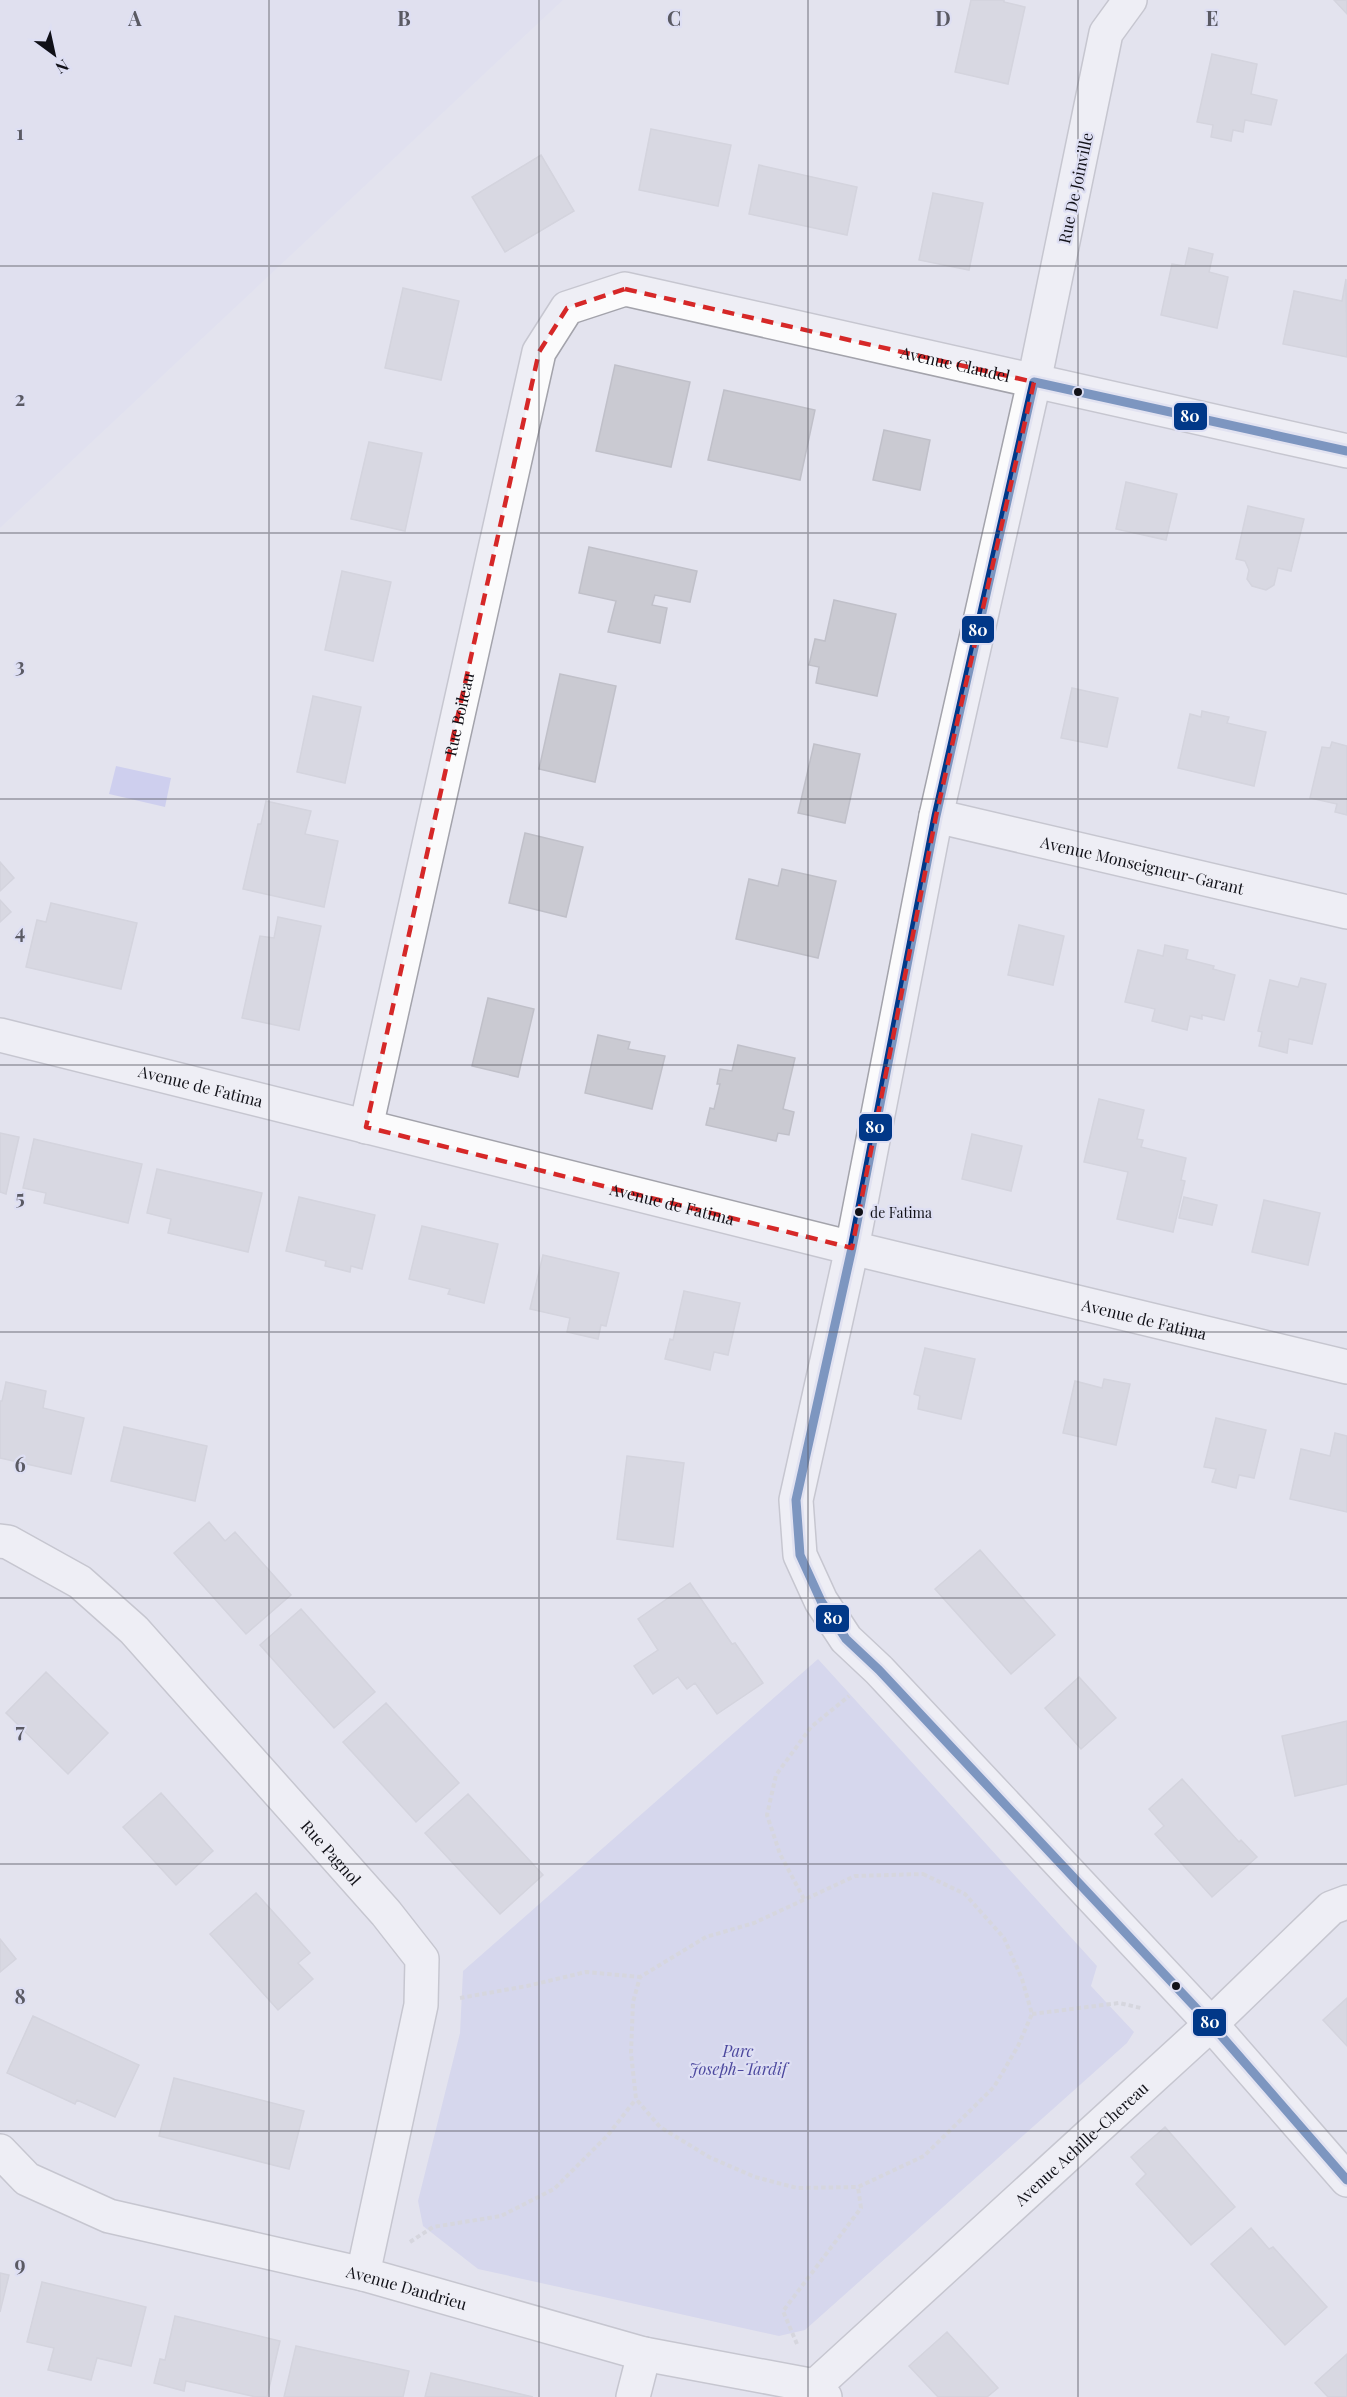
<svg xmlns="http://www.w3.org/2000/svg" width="1347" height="2397" font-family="'Playfair Display',serif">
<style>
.built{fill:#dbdcf0}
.green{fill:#c6c8ea}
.water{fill:#b4b7ed}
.building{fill:#cacad2;stroke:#c0c0c9;stroke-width:1.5}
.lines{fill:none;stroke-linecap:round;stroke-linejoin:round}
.minor-casing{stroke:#a3a3ab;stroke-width:36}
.path{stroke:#c5c6ca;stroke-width:4;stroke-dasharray:4.5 3;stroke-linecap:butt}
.minor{stroke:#fbfbfc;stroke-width:33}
.bus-1-casing{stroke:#dedff3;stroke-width:14}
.bus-1{stroke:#013888;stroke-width:9}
.marked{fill:none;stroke:#d62828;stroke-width:4.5;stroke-dasharray:12 8;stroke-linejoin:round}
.grid{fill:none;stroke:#5a5a63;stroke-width:1.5;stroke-opacity:0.55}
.bus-dot{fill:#111118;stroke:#dedff3;stroke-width:2}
.labels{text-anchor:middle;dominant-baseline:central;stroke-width:4.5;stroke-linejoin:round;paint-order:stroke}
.bus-label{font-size:14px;fill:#111118;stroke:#dedff3;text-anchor:start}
.street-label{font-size:16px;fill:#111118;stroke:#dedff3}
.park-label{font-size:16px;font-style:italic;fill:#4c489e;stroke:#dedff3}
.grid-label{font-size:20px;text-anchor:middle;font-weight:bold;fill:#5a5a63;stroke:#dedff3;stroke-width:4.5;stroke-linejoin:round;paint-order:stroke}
.line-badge{stroke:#dedff3;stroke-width:2}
.badge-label{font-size:16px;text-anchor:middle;font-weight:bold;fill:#fff}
</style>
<rect width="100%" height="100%" fill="#e3e3ee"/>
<path class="built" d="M0 0H563L0 528Z"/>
<path class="green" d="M818 1659 1097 1966 1091 1986 1134 2032 1127 2043 805 2330 779 2336 478 2269 423 2226 418 2201 460 2033 463 1971Z"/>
<path class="water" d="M116 766 171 778 165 807 109 794Z"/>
<path class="building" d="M971 0H1004V2L1025 7 1008 84 955 72Z
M1334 0H1347V14Z
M1212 54 1257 64 1251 94 1277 100 1271 125 1245 120 1243 132 1233 130 1231 141 1211 137 1213 125 1197 122Z
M651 129 731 145 718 206 639 190Z
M541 155 574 211 505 252 472 197Z
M759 165 857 187 847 235 749 214Z
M933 193 983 203 969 270 919 260Z
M1189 248 1213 254 1209 272 1228 277 1217 328 1161 315 1172 264 1185 266Z
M1346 279 1347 357 1283 344 1294 291 1342 301Z
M403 288 459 301 441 380 385 368Z
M615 365 690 382 671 467 596 451Z
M724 390 815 410 800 480 708 460Z
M884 430 930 440 920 490 873 480Z
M369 442 422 453 405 531 351 519Z
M1126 482 1177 494 1166 540 1116 529Z
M1248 506 1304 519 1291 571 1278 568 1274 585 1266 590 1252 586 1247 579 1249 570 1245 561 1236 559Z
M589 547 697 571 690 602 655 595 652 605 667 608 660 643 608 632 616 601 579 593Z
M342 571 391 582 373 661 325 650Z
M834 600 896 614 877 696 816 683 819 667 809 665 815 639 825 641Z
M560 674 616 686 595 782 539 769Z
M1072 688 1118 698 1107 747 1061 738Z
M313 696 361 707 345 783 297 772Z
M1202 711 1229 717 1227 723 1266 732 1254 786 1178 768 1190 714 1201 717Z
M1332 742 1347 746V815L1335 812 1337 804 1310 798 1322 747 1330 748Z
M814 744 860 754 845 823 798 813Z
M266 801 311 811 305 834 338 841 324 907 243 889 258 824H261Z
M525 833 583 847 566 917 509 903Z
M0 862 14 878 0 891Z
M782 869 836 881 818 958 736 939 749 879 778 886Z
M0 900 11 912 0 922Z
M51 903 137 923 121 989 26 967 37 920 46 922Z
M278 917 321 926 299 1030 242 1018 260 936 274 938Z
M1019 925 1064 936 1053 985 1008 975Z
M1165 945 1188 950 1186 959 1214 966 1213 969 1235 975 1224 1020 1202 1015V1019L1190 1016 1187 1030 1152 1021 1155 1009 1125 1002 1138 950 1163 956Z
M1301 978 1326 984 1312 1044 1289 1039 1287 1053 1259 1046 1262 1032 1258 1031 1270 980 1298 987Z
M488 998 534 1009 518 1077 472 1066Z
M598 1035 630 1042 628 1049 665 1056 652 1109 585 1093Z
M738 1045 795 1058 783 1109 794 1112 789 1135 778 1133 776 1141 706 1125 710 1108 714 1109 720 1084H717L720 1069 732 1071Z
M1099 1099 1144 1110 1137 1139 1143 1140 1141 1147 1186 1158 1181 1180 1185 1181 1173 1232 1117 1219 1128 1172 1084 1162Z
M0 1133 19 1137 6 1194 0 1192Z
M972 1134 1022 1146 1011 1191 962 1179Z
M34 1139 142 1164 128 1223 44 1203 46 1193 23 1188Z
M157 1169 262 1193 248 1252 168 1233 171 1219 147 1213Z
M299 1197 375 1215 362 1269 351 1266 350 1272 325 1266 326 1261 286 1251Z
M1184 1197 1217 1205 1212 1225 1179 1218Z
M1264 1200 1320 1213 1308 1265 1252 1252Z
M422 1226 498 1244 484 1303 448 1294 450 1289 409 1279Z
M543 1255 619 1273 606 1326 601 1325 598 1339 567 1332 570 1318 530 1309Z
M684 1291 740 1303 728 1355 714 1352 710 1370 665 1359 670 1339 673 1340Z
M925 1348 975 1359 961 1419 918 1409 920 1396 914 1394Z
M1104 1379 1130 1384 1116 1445 1063 1433 1075 1381 1102 1388Z
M6 1382 46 1391 43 1408 84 1418 71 1474 0 1458V1401H2Z
M1216 1418 1266 1430 1254 1478 1239 1475 1236 1488 1212 1482 1216 1469 1204 1467Z
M124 1427 207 1446 195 1501 111 1481Z
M1335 1433 1347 1436V1512L1290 1499 1301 1449 1330 1456Z
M627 1456 684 1463 673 1547 617 1539Z
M209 1522 225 1541 235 1532 291 1595 246 1634 174 1553Z
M980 1550 1055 1635 1011 1674 935 1589Z
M690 1583 732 1644 735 1643 763 1683 717 1714 695 1683 687 1689 678 1677 653 1694 634 1666 658 1650 638 1619Z
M301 1609 375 1692 334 1728 260 1645Z
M46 1672 108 1733 68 1774 6 1713Z
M1079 1677 1116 1718 1081 1749 1045 1708Z
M386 1703 459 1783 416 1822 343 1742Z
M1347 1721V1784L1295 1796 1282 1736Z
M1182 1779 1239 1842 1241 1840 1257 1857 1212 1897 1155 1834 1164 1826 1149 1809Z
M161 1793 213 1851 176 1885 123 1827Z
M468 1794 543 1875 500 1914 425 1833Z
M256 1893 310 1953 298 1963 313 1979 278 2010 210 1934Z
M0 1939 16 1959 0 1972Z
M1347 1998V2046L1323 2020Z
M33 2016 139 2065 115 2117 77 2100 75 2104 7 2073Z
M174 2078 304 2111 289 2169 159 2136Z
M1165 2127 1235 2207 1191 2245 1136 2184 1146 2174 1131 2157Z
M1251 2228 1269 2249 1273 2247 1327 2307 1285 2345 1211 2264Z
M0 2273 9 2275 0 2312Z
M42 2282 146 2307 131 2366 97 2358 91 2380 48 2370 54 2348 27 2342Z
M175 2316 280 2341 267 2397H256L186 2381 184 2391 154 2383 160 2359 165 2360Z
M947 2332 998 2388 987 2397H938L909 2366Z
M296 2346 409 2371 403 2397H284Z
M1347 2354V2397H1328L1315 2383Z
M431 2373 533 2397H425Z"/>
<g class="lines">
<defs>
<g id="minor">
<path d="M1130 0 1106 33 1034 382 936 816 852 1248 796 1500 800 1555 821 1601 846 1639 879 1670 1211 2024 1347 2180"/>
<path id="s1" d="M936 816 1347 912"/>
<path id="s2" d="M0 1035 852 1248 1347 1367"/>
<path id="s3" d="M366 1127 539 352 567 308 625 289 1347 451"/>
<path id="s4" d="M0 1541 8 1542 80 1582 134 1630 386 1913 422 1959 421 2005 363 2274"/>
<path id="s5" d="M0 2151 27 2179 109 2216 363 2274 644 2354 815 2386 825 2397"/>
<path id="s6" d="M815 2386 1211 2024 1331 1908 1347 1902"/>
<path d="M633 2397 644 2354"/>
</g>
</defs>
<use href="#minor" class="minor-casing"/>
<path class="path" d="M923 1874 965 1894 1004 1938 1022 1979 1032 2014 1018 2046 994 2087 924 2156 858 2187 797 2188 755 2177 709 2157 660 2127 636 2099 631 2053 633 2002 640 1977 706 1937 754 1923 855 1876Z
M804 1899 780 1854 767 1815 776 1775 811 1727 849 1696
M460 1998 527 1986 586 1972 640 1977
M1032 2014 1119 2003 1141 2008
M410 2242 433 2227 501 2216 554 2189 608 2135 636 2099
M797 2344 783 2311 861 2208 858 2187"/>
<use href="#minor" class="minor"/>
<defs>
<path id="bus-1" d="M1034 382 936 816 852 1248 796 1500 800 1555 821 1601 846 1639 879 1670 1211 2024 1347 2180
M1034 382 1347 451"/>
</defs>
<use href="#bus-1" class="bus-1-casing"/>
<use href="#bus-1" class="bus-1"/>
</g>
<path d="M0 0H1347V2397H0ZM625 289 1034 382 936 816 852 1248 366 1127 539 352 567 308Z" fill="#e3e3ee" fill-opacity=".55" fill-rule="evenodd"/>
<path class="marked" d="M625 289 1034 382 936 816 852 1248 366 1127 539 352 567 308Z"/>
<path class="grid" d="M269 0V2397M539 0V2397M808 0V2397M1078 0V2397M0 266H1347M0 533H1347M0 799H1347M0 1065H1347M0 1332H1347M0 1598H1347M0 1864H1347M0 2131H1347"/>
<g class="bus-dot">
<circle cx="1078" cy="392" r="5"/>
<circle cx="859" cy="1212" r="5"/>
<circle cx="1176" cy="1986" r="5"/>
</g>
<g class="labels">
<g class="bus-label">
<text x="870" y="1212">de Fatima</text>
</g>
<g class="street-label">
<text transform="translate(1075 188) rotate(-78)">Rue De Joinville</text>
<text stroke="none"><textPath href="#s3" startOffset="1246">Avenue Claudel</textPath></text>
<text stroke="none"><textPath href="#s3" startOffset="423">Rue Boileau</textPath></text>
<text stroke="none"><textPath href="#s1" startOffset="212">Avenue Monseigneur-Garant</textPath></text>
<text stroke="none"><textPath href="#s2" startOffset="207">Avenue de Fatima</textPath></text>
<text stroke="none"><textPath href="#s2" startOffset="693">Avenue de Fatima</textPath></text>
<text stroke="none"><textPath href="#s2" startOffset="1179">Avenue de Fatima</textPath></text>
<text stroke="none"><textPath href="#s4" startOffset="460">Rue Pagnol</textPath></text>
<text stroke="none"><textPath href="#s6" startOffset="360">Avenue Achille-Chereau</textPath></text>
<text stroke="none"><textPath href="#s5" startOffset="435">Avenue Dandrieu</textPath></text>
</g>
<g class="park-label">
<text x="738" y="2050">Parc<tspan x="738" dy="18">Joseph-Tardif</tspan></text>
</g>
</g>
<g class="grid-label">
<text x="135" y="26">A</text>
<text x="404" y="26">B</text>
<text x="674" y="26">C</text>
<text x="943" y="26">D</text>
<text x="1212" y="26">E</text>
<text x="20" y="140">1</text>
<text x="20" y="406">2</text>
<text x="20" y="673">3</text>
<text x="20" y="939">4</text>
<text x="20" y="1205">5</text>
<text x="20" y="1472">6</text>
<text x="20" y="1738">7</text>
<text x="20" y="2004">8</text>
<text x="20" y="2271">9</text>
</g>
<g class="line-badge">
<rect x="1173" y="402" width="35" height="29" rx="6" fill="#013888"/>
<rect x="961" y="615" width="34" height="29" rx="6" fill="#013888"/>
<rect x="858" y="1113" width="35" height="29" rx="6" fill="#013888"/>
<rect x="815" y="1604" width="35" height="29" rx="6" fill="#013888"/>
<rect x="1192" y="2008" width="35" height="29" rx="6" fill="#013888"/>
</g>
<g class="badge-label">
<text x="1190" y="422">80</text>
<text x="978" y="636">80</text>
<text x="875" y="1133">80</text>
<text x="833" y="1624">80</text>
<text x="1210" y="2028">80</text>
</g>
<g transform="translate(54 54) rotate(147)" stroke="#dedff3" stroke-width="4.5" paint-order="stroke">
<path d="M0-4.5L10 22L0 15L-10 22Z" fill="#111118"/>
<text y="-9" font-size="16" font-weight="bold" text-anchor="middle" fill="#111118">N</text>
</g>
</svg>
